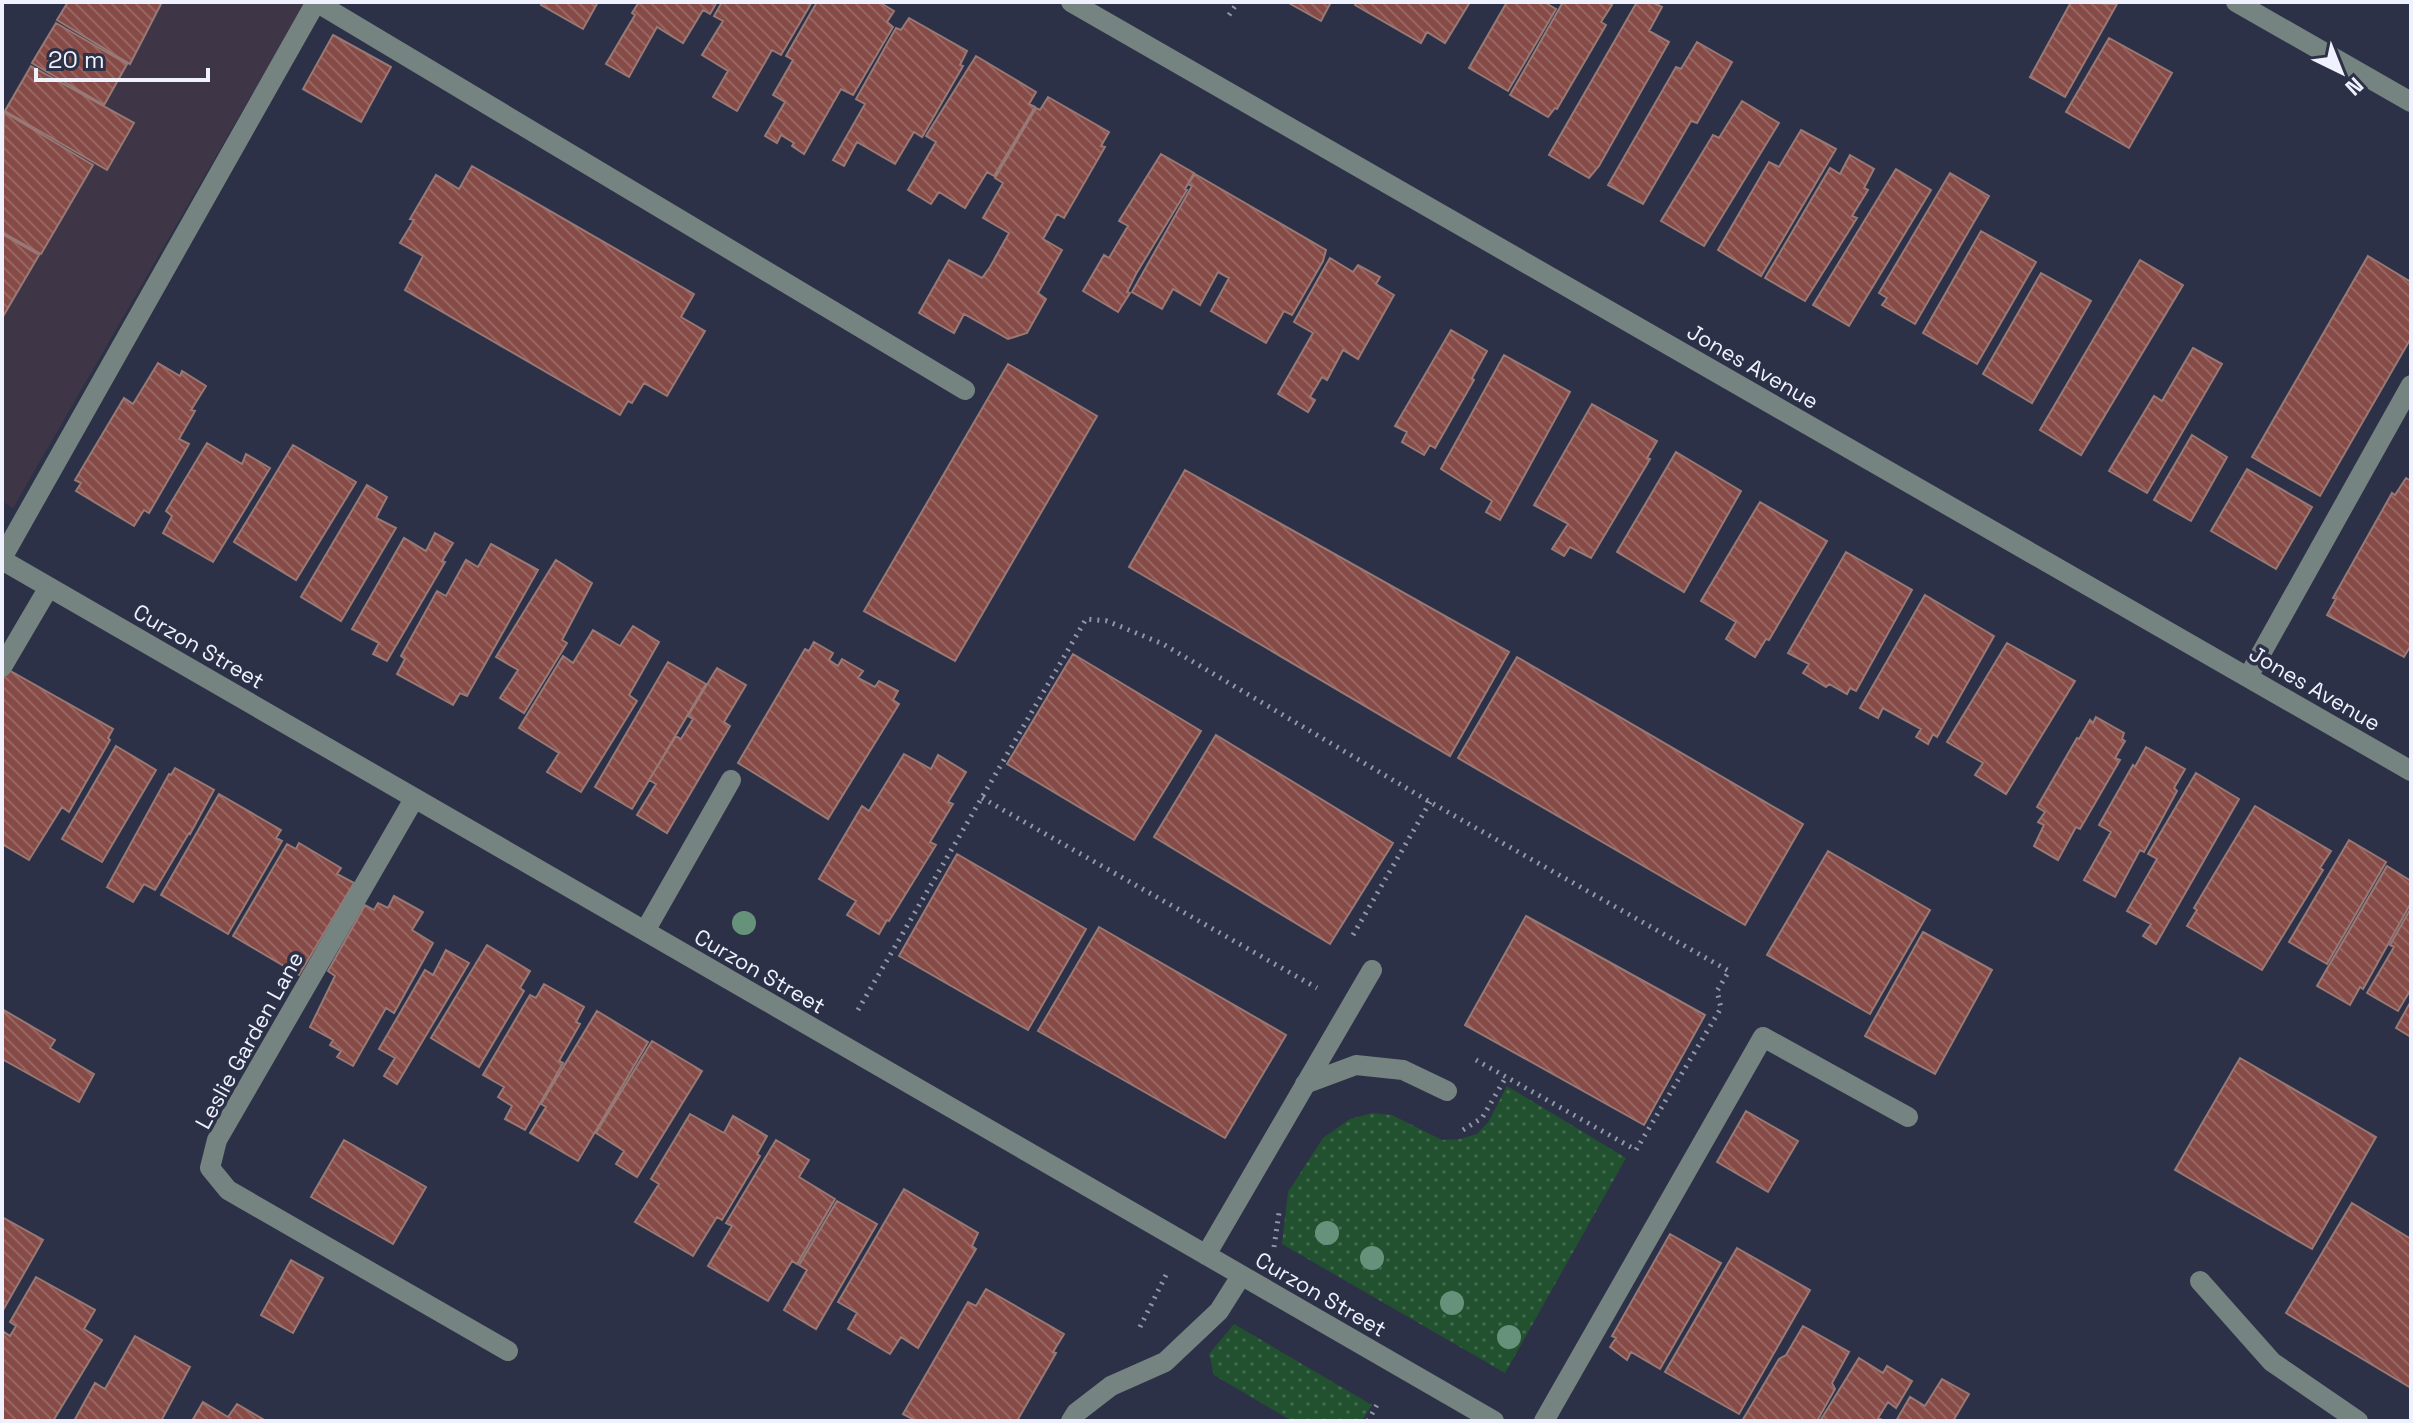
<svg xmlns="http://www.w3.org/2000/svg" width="2413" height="1423" font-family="'Space Grotesk',sans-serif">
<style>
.commercial{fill:#3e3646}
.grass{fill:url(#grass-dots)}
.building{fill:url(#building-back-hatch);stroke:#987975;stroke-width:2}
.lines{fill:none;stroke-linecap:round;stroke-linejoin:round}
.path{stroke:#9296a7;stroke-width:5;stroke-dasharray:2 6;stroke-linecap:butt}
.minor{stroke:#758480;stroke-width:20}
.tree{fill:#66927b}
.labels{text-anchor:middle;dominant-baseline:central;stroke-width:7;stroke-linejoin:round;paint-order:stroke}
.street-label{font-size:22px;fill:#eff2fe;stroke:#2c3147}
</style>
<defs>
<pattern id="grass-dots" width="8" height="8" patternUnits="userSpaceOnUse" patternTransform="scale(2)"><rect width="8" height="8" fill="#21512f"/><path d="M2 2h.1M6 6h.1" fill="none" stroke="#426a4e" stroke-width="1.8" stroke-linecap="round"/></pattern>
<pattern id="building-back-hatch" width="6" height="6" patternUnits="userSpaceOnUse" patternTransform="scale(2)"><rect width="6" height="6" fill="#864b46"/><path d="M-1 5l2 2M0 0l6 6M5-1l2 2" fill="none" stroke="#976562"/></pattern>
</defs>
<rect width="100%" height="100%" fill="#2c3147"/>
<path class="commercial" d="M66 2H305L13 508 2 501V113Z"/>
<path class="grass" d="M1507 1086 1626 1158 1505 1373 1282 1244 1288 1192 1323 1138 1350 1119 1372 1113 1392 1115 1442 1140 1460 1139 1477 1134 1489 1121Z
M1234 1324 1372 1405 1362 1421H1292L1214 1375 1209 1354Z"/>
<path class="building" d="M68 2H162L130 64 57 20Z
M543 2H598L583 29 541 5Z
M639 2H717L710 14 703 10 683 43 657 27 629 77 606 64 635 15 632 13Z
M722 2H812L781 55 772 50 737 111 713 97 728 71 702 55 723 21 714 16Z
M817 2H879L894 11 887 22 893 27 853 95 841 89 804 154 792 146 794 143 781 135 777 143 765 136 785 102 773 95 793 60 786 56Z
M1287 2H1331L1321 21Z
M1357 2H1470L1445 43 1427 32 1421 43 1355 5Z
M1507 2H1544L1556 9 1508 91 1469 68Z
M1563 2H1606L1612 5 1601 22 1606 25 1557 109 1555 108 1548 117 1510 95Z
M1637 2H1652L1662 7 1649 31 1669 42 1599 166 1589 178 1549 155Z
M2071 2 2117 4 2065 97 2030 77Z
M909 18 967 51 960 65 963 66 922 137 914 132 895 164 857 142 844 166 833 160 865 104 856 99 896 28 901 30Z
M56 23 127 64 104 105 32 63Z
M333 35 391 67 361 122 303 89Z
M2109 38 2172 73 2129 148 2066 112Z
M1697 42 1732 62 1697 123 1691 121 1643 204 1608 185 1676 67 1681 69Z
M976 56 1036 92 1029 104 1035 107 994 176 987 172 965 208 939 192 931 204 908 190 936 142 926 136Z
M31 66 134 123 107 170 5 111Z
M1048 97 1109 132 1101 146 1105 147 1064 218 1057 214 1043 239 1062 250 1038 293 1046 299 1027 333 1008 339 964 314 954 333 919 313 949 260 982 278 990 267 1009 233 983 218 1003 183 995 178 1036 108 1040 110Z
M1742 101 1779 123 1704 246 1661 221 1713 135 1719 138Z
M4 112 93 165 41 254 2 232Z
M1801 130 1836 149 1761 276 1718 250 1769 162 1779 167Z
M1161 154 1194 173 1185 189 1187 190 1136 274 1127 292 1130 293 1118 312 1083 291 1104 255 1109 258 1128 226 1119 221Z
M1850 155 1874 169 1864 188 1868 190 1852 216 1857 218 1805 301 1765 278 1830 168 1840 174Z
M472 166 694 294 681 317 705 331 667 396 644 383 632 403 628 401 620 415 405 290 423 256 400 243 414 220 410 219 436 175 459 189Z
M1896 169 1931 190 1849 326 1813 305Z
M1950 173 1989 196 1915 324 1882 305 1887 298 1879 293Z
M1195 174 1326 250 1323 261 1292 315 1284 311 1266 343 1211 311 1229 278 1218 272 1200 305 1173 289 1162 309 1132 292 1192 186 1188 184Z
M1981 231 2036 262 1977 364 1923 333Z
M2 234 39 255 2 318Z
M2368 256 2411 282V338L2320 496 2252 457Z
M1330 258 1353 272 1358 265 1380 277 1376 284 1394 295 1358 359 1343 350 1327 380 1322 377 1310 397 1315 400 1308 412 1278 394 1313 333 1294 322Z
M2140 260 2183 285 2081 455 2040 430Z
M2041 273 2091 301 2032 403 1983 374Z
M1451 330 1487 351 1472 378 1474 380 1435 448 1430 445 1424 455 1402 442 1407 432 1395 426Z
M2193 348 2222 364 2147 493 2109 471 2154 396 2162 401Z
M1504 355 1570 392 1500 520 1486 512 1492 501 1441 469Z
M158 363 180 376 182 371 206 386 191 410 195 411 179 439 189 444 149 513 144 510 134 526 76 491 81 483 75 480 124 398 133 404Z
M1008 364 1097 416 955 661 864 611Z
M1592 404 1657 441 1647 458 1650 459 1591 558 1570 547 1564 556 1552 549 1568 524 1534 505Z
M2192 435 2227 457 2191 521 2154 500Z
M207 443 242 464 246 454 270 468 213 562 163 533 172 516 166 511Z
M293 445 356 482 296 580 234 542Z
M1676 452 1741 491 1684 592 1617 552Z
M2247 469 2312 507 2276 569 2211 531Z
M1185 470 1509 652 1450 756 1129 567Z
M2406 478 2411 481V645L2404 657 2327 615 2336 599 2333 598 2392 493 2395 495Z
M367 485 387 497 376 518 396 528 341 621 301 597Z
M1760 502 1827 541 1769 640 1766 639 1755 657 1726 639 1736 622 1701 601Z
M435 533 453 543 442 561 445 562 387 661 373 654 379 643 352 629 404 538 426 551Z
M491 544 538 570 467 696 460 693 453 705 397 674 405 659 401 656 437 591 446 596 466 560 478 567Z
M1846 552 1912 590 1856 691 1850 688 1847 694 1829 684 1826 687 1803 673 1809 664 1788 653Z
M556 560 592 583 562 640 567 643 524 713 500 698 518 670 496 657Z
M1925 595 1994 636 1937 737 1933 734 1928 744 1916 737 1921 729 1883 708 1878 718 1860 708Z
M633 626 659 642 629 695 637 701 581 792 547 772 559 753 519 728 563 656 573 663 593 630 620 646Z
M814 642 833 653 829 660 838 666 842 659 863 671 858 678 875 687 879 681 898 691 893 700 899 704 828 819 738 763 805 649 809 651Z
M2007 643 2075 681 2006 794 1975 775 1983 763 1947 742Z
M1073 654 1201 731 1134 840 1007 764Z
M1517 657 1803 824 1745 925 1458 758Z
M668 662 706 684 632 809 595 787Z
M717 668 746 685 724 722 730 726 667 833 637 815 656 784 649 780 676 736 681 739 693 719 688 716Z
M7 669 113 729 108 738 110 740 69 812 62 807 29 860 2 844V678Z
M2096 717 2124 733 2122 739 2125 741 2115 758 2120 760 2080 829 2076 827 2058 860 2034 846 2044 825 2038 822 2045 812 2037 807 2077 738 2079 739 2090 720 2093 723Z
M1216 735 1393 843 1330 944 1154 837Z
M116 746 156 770 102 862 62 839Z
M2146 747 2185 769 2174 788 2177 791 2144 852 2140 850 2115 897 2084 880 2111 832 2099 825 2133 765 2135 767Z
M904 754 931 769 938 755 966 772 948 802 953 804 930 842 936 845 889 921 887 920 879 934 847 915 856 901 819 879 862 806 869 811Z
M175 768 214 790 190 834 189 833 155 890 144 884 133 902 107 887 169 774 171 775Z
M2196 773 2239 799 2156 944 2143 936 2151 924 2127 911 2157 859 2148 854Z
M219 794 281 830 276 838 282 841 228 934 161 895Z
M2255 806 2331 851 2320 868 2323 870 2262 970 2187 926 2197 910 2194 908Z
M2349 840 2386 862 2327 964 2289 942Z
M299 843 341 868 337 874 354 883 299 975 233 936 287 844 296 849Z
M1828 851 1930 910 1870 1014 1767 955Z
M957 854 1086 929 1028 1030 899 956Z
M2387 866 2411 881V903L2363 989 2360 987 2350 1005 2317 986Z
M394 896 423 912 412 930 433 943 394 1013 386 1008 353 1066 337 1057 341 1051 330 1045 333 1040 310 1027 335 976 328 971 365 905 374 910 378 903 388 908Z
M2411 908V989L2398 1011 2367 993 2394 947 2390 945Z
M1526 916 1705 1015 1644 1125 1465 1025Z
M1099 927 1286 1035 1225 1138 1038 1031Z
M1923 932 1992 970 1935 1074 1865 1036Z
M487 945 530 971 520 988 524 991 479 1067 431 1038Z
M446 950 469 963 397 1084 384 1076 395 1058 379 1049 425 970 433 975Z
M544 984 584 1007 576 1022 580 1024 559 1061 563 1063 525 1130 505 1119 512 1106 498 1097 504 1087 483 1075 530 995 536 998Z
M2411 1001V1037L2396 1028Z
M2 1009 55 1040 50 1048 94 1074 79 1102 2 1059Z
M597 1011 648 1042 578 1161 530 1133 546 1107 541 1104Z
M652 1041 702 1071 637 1177 616 1164 624 1151 596 1133Z
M2240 1058 2376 1137 2312 1249 2175 1170Z
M1746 1111 1798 1141 1768 1192 1717 1162Z
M690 1114 724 1133 733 1116 767 1136 757 1154 760 1156 722 1220 717 1217 693 1256 635 1222 659 1184 651 1179Z
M344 1140 426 1187 393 1244 311 1197Z
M776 1140 809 1160 799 1177 835 1199 797 1264 792 1261 768 1301 708 1266 732 1226 726 1223Z
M904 1189 978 1233 972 1246 976 1249 918 1348 901 1337 890 1354 848 1329 857 1313 838 1302Z
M837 1201 877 1224 816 1329 784 1310 807 1270 799 1265Z
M2352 1203 2411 1239V1388L2286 1313Z
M2 1217 43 1240 2 1312Z
M1670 1234 1721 1263 1660 1369 1631 1352 1627 1360 1610 1347 1616 1338 1612 1336Z
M1737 1248 1810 1290 1739 1414 1665 1372Z
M291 1260 323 1278 293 1333 261 1315Z
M36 1277 95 1310 84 1329 102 1340 53 1421H2V1335L4 1332 10 1336 16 1326 10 1322Z
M986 1289 1064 1334 1053 1352 1056 1353 1017 1421H916L903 1414 968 1302 976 1306Z
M1803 1326 1849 1352 1832 1383 1835 1389 1817 1421H1742L1779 1359 1786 1355Z
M135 1336 190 1367 161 1421H74L95 1383 105 1389Z
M1859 1358 1883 1373 1887 1366 1912 1381 1896 1408 1888 1402 1878 1418 1884 1421H1820Z
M1942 1379 1969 1394 1953 1421H1896L1910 1397 1925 1406Z
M203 1402 228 1417 237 1404 266 1421H192Z"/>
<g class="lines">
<path class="path" d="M1229 15 1238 2
M982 798 1317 988
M1353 935 1430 802
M858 1010 1086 619 1107 621 1163 644 1430 802 1729 971 1717 991 1721 1008 1636 1150 1476 1060
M1463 1130 1482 1118 1506 1077
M1274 1247 1279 1213
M1140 1327 1166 1275
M1368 1421 1379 1401"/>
<path class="minor" d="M316 2 965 390
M1071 2 2411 771
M2236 2 2411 102
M2 558 316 2
M2 560 1494 1421
M2 667 49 587
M2248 677 2411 385
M414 799 217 1140 210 1168 228 1190 508 1351
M645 931 731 780
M1305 1084 1356 1065 1403 1070 1447 1091
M1206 1255 1372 970
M2200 1281 2272 1362 2358 1421
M1071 1421 1076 1413 1111 1386 1165 1362 1219 1311 1241 1276
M1544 1421 1763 1037 1908 1117"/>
</g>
<g class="tree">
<circle cx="744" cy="923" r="12"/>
<circle cx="1327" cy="1233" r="12"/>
<circle cx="1372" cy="1258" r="12"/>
<circle cx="1452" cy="1303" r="12"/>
<circle cx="1509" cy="1337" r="12"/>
</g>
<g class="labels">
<g class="street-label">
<text transform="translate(1753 366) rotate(30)">Jones Avenue</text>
<text transform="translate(199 646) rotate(30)">Curzon Street</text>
<text transform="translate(2315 688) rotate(30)">Jones Avenue</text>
<text transform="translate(760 971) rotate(30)">Curzon Street</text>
<text transform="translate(249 1040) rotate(-61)">Leslie Garden Lane</text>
<text transform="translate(1321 1294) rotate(30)">Curzon Street</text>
</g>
</g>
<rect width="2413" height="1423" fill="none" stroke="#eff2fe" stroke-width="8"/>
<g transform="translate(2341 72) rotate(137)" stroke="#2c3147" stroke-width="6" paint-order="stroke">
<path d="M0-6L14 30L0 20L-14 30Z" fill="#eff2fe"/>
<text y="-12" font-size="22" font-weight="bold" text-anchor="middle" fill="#eff2fe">N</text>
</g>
<path d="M36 68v12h172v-12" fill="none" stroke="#eff2fe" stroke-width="4"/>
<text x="48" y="68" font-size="24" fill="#eff2fe" stroke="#2c3147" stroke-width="6" paint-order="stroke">20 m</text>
</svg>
